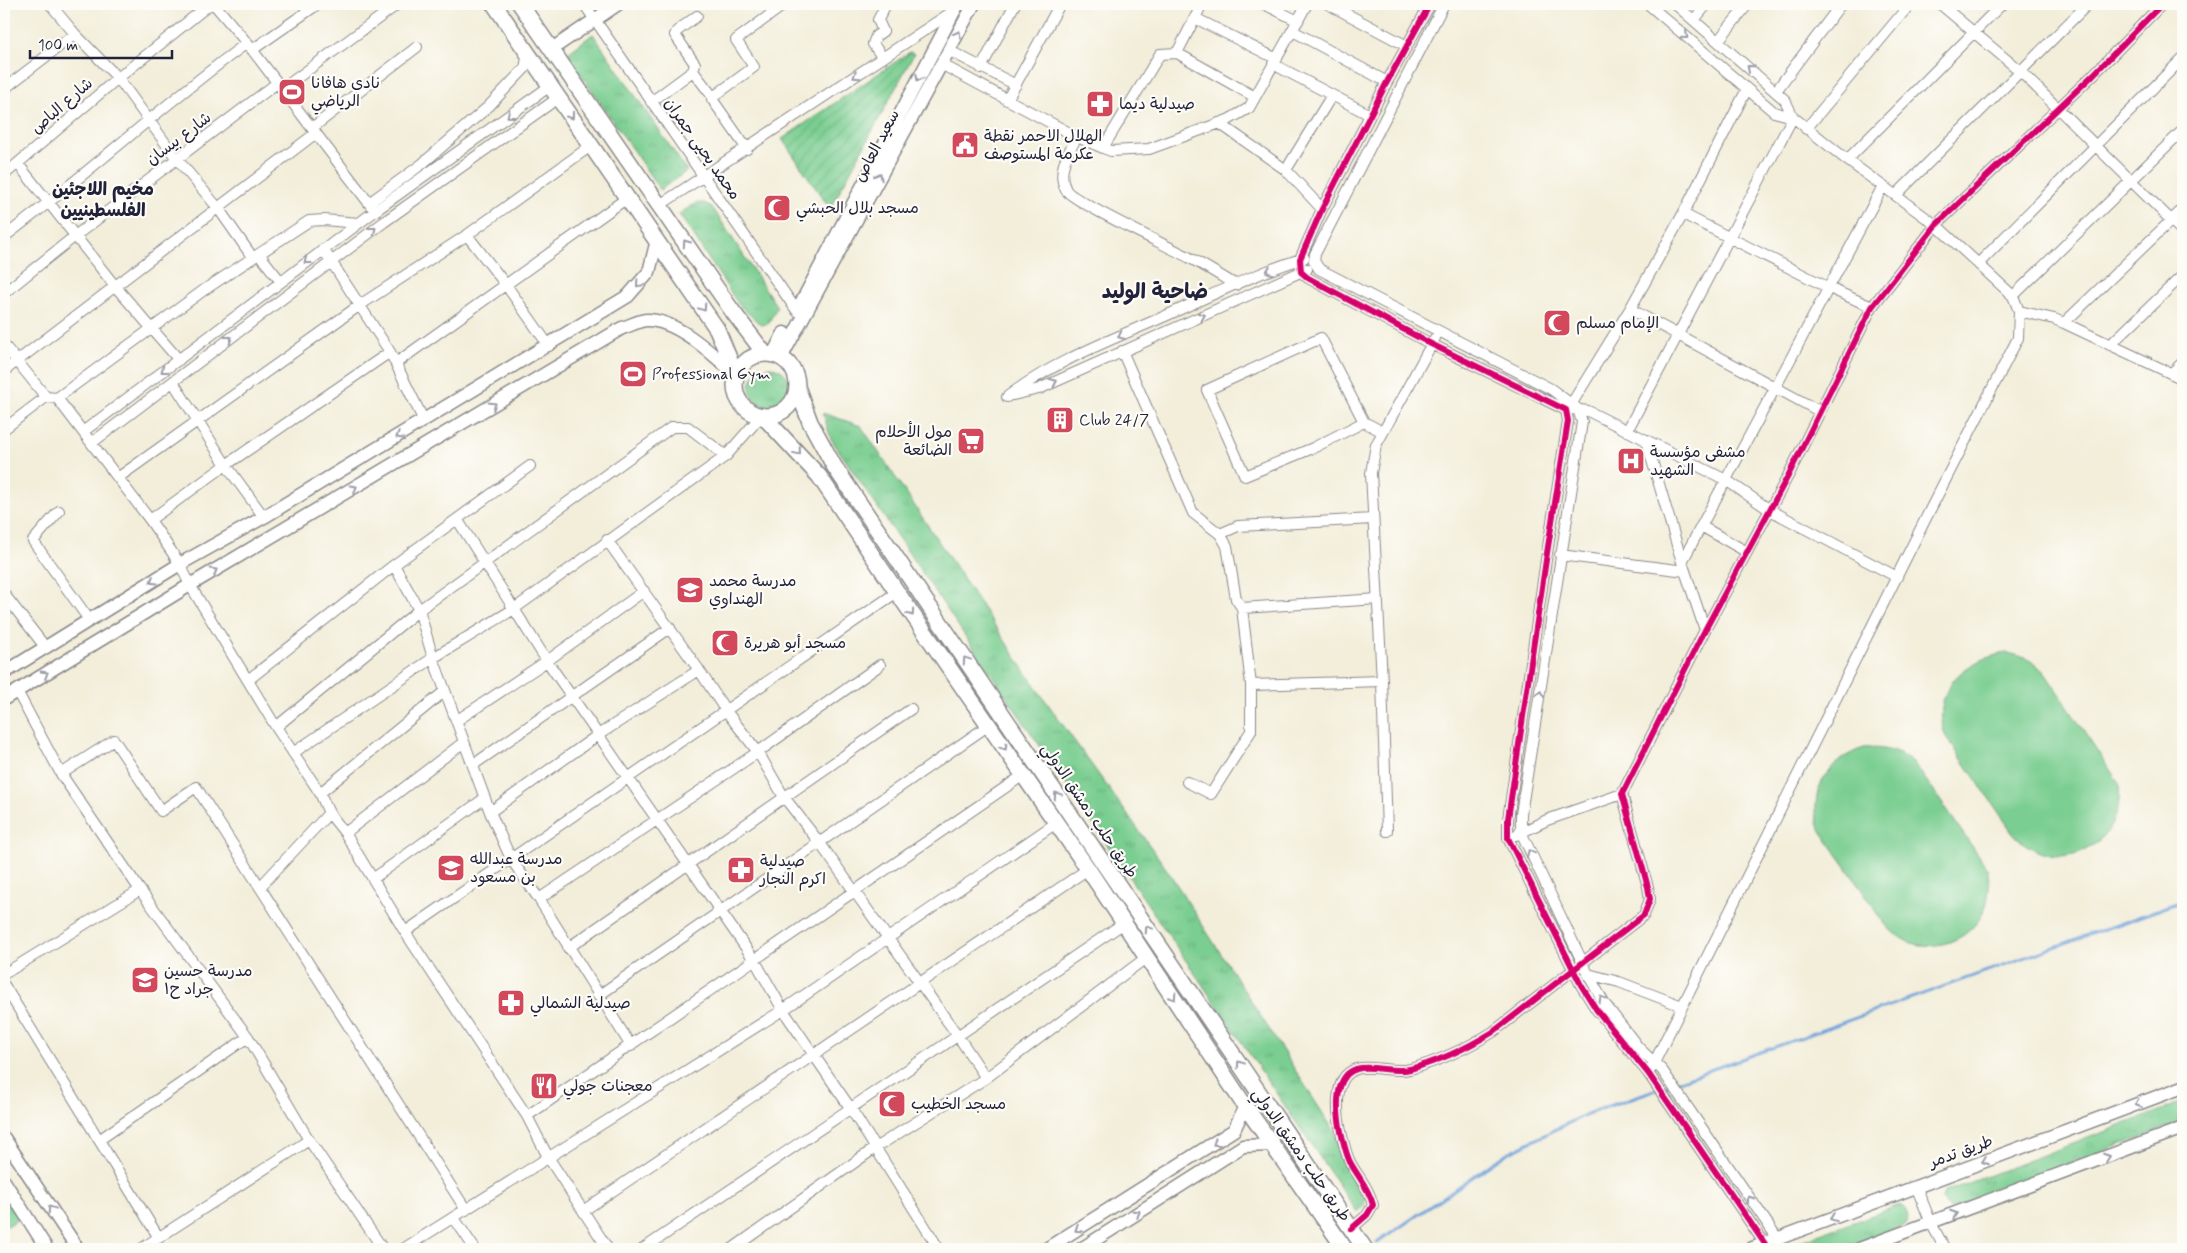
<svg xmlns="http://www.w3.org/2000/svg" width="2187" height="1253" font-family="Mynerve,'Playpen Sans Arabic',sans-serif">
<style>
.grass{fill:url(#grass-tufts);stroke:#4e7866}
.park{fill:#7ace91;stroke:#4e7866}
.garden{fill:url(#garden-furrows);stroke:#4e7866}
.lines{fill:none;stroke-linecap:round;stroke-linejoin:round}
.stream{stroke:#6fa3db;stroke-width:3}
.minor-casing{stroke:#8a888a;stroke-width:12}
.major-casing{stroke:#8a888a;stroke-width:15}
.highway-casing{stroke:#8a888a;stroke-width:18}
.minor{stroke:#fff;stroke-width:10}
.major{stroke:#fff;stroke-width:12}
.highway{stroke:#fff;stroke-width:15}
.cycleway-casing{stroke:#fdfcf7;stroke-width:9}
.cycleway{stroke:#d6006c;stroke-width:6}
.oneway{stroke:#9c9ca7}
.labels{text-anchor:middle;dominant-baseline:central;stroke-width:4.5;stroke-linejoin:round;paint-order:stroke}
.poi-label{font-size:16px;fill:#22223b;stroke:#fdfcf7;text-anchor:start}
.street-label{font-size:16px;fill:#22223b;stroke:#fdfcf7}
.neighbourhood-label{font-size:18px;font-weight:bold;fill:#22223b;stroke:#fdfcf7}
.district-label{font-size:21px;font-weight:bold;fill:#22223b;stroke:#fdfcf7}
</style>
<defs>
<pattern id="grass-tufts" width="24" height="20" patternUnits="userSpaceOnUse" patternTransform="scale(1.25)"><rect width="24" height="20" fill="#7ace91"/><path d="M3 7l-1-3M5 7V3M7 7l1-3M15 17l-1-3M17 17v-4M19 17l1-3" fill="none" stroke="#69b17e"/></pattern>
<pattern id="garden-furrows" width="10" height="10" patternUnits="userSpaceOnUse" patternTransform="scale(1.25)"><rect width="10" height="10" fill="#7ace91"/><path d="M-1 1l2-2M0 10L10 0M9 11l2-2" fill="none" stroke="#69b17e"/></pattern>
</defs>
<rect width="100%" height="100%" fill="#fdfcf7"/>
<filter id="ink" filterUnits="userSpaceOnUse"><feTurbulence type="fractalNoise" baseFrequency=".02" numOctaves="2"/><feDisplacementMap in="SourceGraphic" scale="10" xChannelSelector="R" yChannelSelector="G"/><feConvolveMatrix kernelMatrix="1 2 1 2 8 2 1 2 1" color-interpolation-filters="sRGB"/></filter>
<filter id="wash" filterUnits="userSpaceOnUse"><feTurbulence type="fractalNoise" baseFrequency=".0096" numOctaves="4" result="noise"/><feDisplacementMap in="SourceGraphic" scale="20" xChannelSelector="R" yChannelSelector="G"/><feGaussianBlur stdDeviation="1.12" result="paint"/><feColorMatrix in="noise" values="0 0 0 0 0 0 0 0 0 0 0 0 0 0 0 0 0 1.4 0 .05"/><feComposite in="paint" operator="in"/></filter>
<g filter="url(#wash)">
<rect width="100%" height="100%" fill="#f3eeda"/>
<path class="grass" d="M593 34 687 171 660 190 567 54Z
M696 203H704L712 207 777 307 768 324 761 325 739 305 679 214Z
M750 387a20 20 0 1 1 40 0a20 20 0 1 1-40 0Z
M823 413 861 426 1040 693 1168 871 1334 1131 1343 1159 1365 1196 1364 1207 1357 1212 831 439Z
M2183 1102V1121L1951 1209 1945 1206 1942 1199 1945 1192Z
M1900 1205 1905 1208 1908 1218 1907 1224 1840 1249H1779Z"/>
<path class="park" d="M2006 653C2022 655 2034 661 2045 673L2119 783C2126 846 2057 882 2013 833L1945 735C1931 690 1963 660 2006 653Z
M1864 748C1885 747 1903 752 1917 767L1987 868C1992 890 1988 912 1972 928 1953 947 1920 952 1898 936 1885 928 1877 912 1869 900 1853 877 1837 854 1821 831 1805 794 1828 759 1864 748Z
M4 1197 19 1219 4 1228Z"/>
<path class="garden" d="M910 52 914 54 830 209 782 139Z"/>
<g class="lines">
<path class="stream" d="M1377 1243 1506 1154 1587 1114 2183 901"/>
</g>
</g>
<g filter="url(#ink)">
<g class="lines">
<defs>
<path id="minor" d="M50 4 75 34 118 78 177 159 218 208 253 258
M214 4 247 43 375 211
M584 4 797 311
M1264 4 1298 21
M1328 4 1407 46
M1430 4 1387 82 1322 209 1300 259 1301 272 1308 278 1431 344 1566 410 1568 421 1547 553 1508 819V838L1581 985 1596 1009 1648 1073 1765 1244
M1444 4 1315 254 1314 261 1319 269 1551 389 1578 409 1582 422 1521 814V832L1588 974 1604 1003 1638 1047 1662 1070 1778 1239
M1648 4 1774 112 1793 117
M1940 4 2020 71 2183 232
M1195 18 1277 59
M1694 20 1707 4
M1293 31 1387 82
M1718 41 1748 4
M252 50 318 4
M948 50 1016 85
M1177 53 1255 97
M883 58 873 44 876 36 883 31 878 20 886 4
M941 64 1077 137 1103 148 1111 151 1149 149 1228 120 1249 108 1307 4
M1273 64 1370 115
M981 68 1015 4
M693 71 713 97
M4 89 75 34
M282 89 398 4
M1776 91 1841 4
M1007 100 1060 4
M651 102 693 71 695 64 675 35 677 31 697 16
M1219 123 1286 170 1322 209
M312 128 417 47
M1806 129 1910 4
M1077 137C1068 153 1056 172 1066 190 1072 201 1172 248 1190 258 1205 266 1221 276 1236 285
M1103 148 1160 54 1177 53 1202 4
M747 149 712 99 713 97 754 67 736 40 785 4
M1847 160 2002 4
M18 164 115 286 179 360
M1286 170 1332 95
M4 175 118 78 210 4
M1896 195 2088 4
M369 203 422 164 489 106 525 68 528 53
M660 205 955 10 950 4
M1683 214 1829 288 1872 307
M467 235 506 285 549 346
M4 237C87 175 163 104 247 43
M323 249 390 352 424 421
M259 254 281 282
M1979 263 2183 58
M4 293 75 236 277 83
M2013 296 2183 130
M1630 309 1819 411
M2019 311 2054 319 2064 323 2183 379
M2064 323 2183 209
M4 345 46 397
M2110 345 2183 275
M1122 351 1193 513 1220 534 1227 546 1236 599 1242 608
M390 352 226 465 150 520 180 564 190 585 276 727 320 793 329 813 345 833 405 932 527 1116 548 1157 608 1249
M396 363 627 198
M4 371 316 133
M2172 373 2183 362
M173 382 226 465 264 517
M1013 395 1039 389 1307 269
M1007 397C1052 362 1111 340 1163 317 1210 296 1256 273 1304 258
M57 398 150 520
M1572 403 1630 309 1683 214 1747 89
M1572 409 1588 411 1726 480 1770 510 1897 577
M1364 422 1313 448 1245 476 1207 390 1321 338 1364 422 1383 432
M4 429 46 397 57 398 204 290 309 221 324 220 358 223
M84 431 375 211 550 86
M1627 431 1793 117
M1646 440 1682 562 1705 630
M93 442 384 222 558 98
M119 477 360 305 467 235 592 145
M59 511 33 541 90 621
M457 519 547 661 755 961 783 1010 851 1109 939 1249
M1701 526 1747 552
M1220 534 1238 526 1373 519
M607 540 699 670 726 711 758 752 784 797 819 842 958 1036 986 1078
M1560 555 1685 571
M1682 562 1883 186
M394 565 419 610 433 658 490 812 511 859 539 899 631 1046
M4 594 46 648
M1378 599 1242 608 1251 685 1382 681
M248 680 394 565 530 466
M17 691 61 774 140 890 248 1037 309 1140 383 1249
M456 721 547 661 644 591
M276 727 419 610 672 427H688L726 456
M293 753 433 658 514 609 726 456 761 416
M473 765 670 628
M61 774 114 740 161 811 196 787 466 1210
M1187 782 1211 794 1251 731V685
M320 793 445 691
M490 812 598 735 699 670
M1387 831 1382 681 1371 473 1376 445 1435 338
M345 833 464 742
M1516 835 1547 820 1622 794
M374 878 485 798
M260 887 329 813
M539 899 758 752 880 665
M405 932 897 592
M568 948 911 709
M4 974 140 890
M1588 974 1619 982 1682 1006
M4 985 159 1238
M598 996 989 725
M1651 1069 1931 508 2018 338 2019 311 2013 296 1936 225 1847 160 1793 117 1785 100 1675 4
M527 1116 1022 776
M99 1140 248 1037
M1916 1186 1931 1223 1945 1249
M583 1211 1088 869
M454 1218 475 1249
M1351 1229 1367 1215 1373 1205C1369 1188 1358 1177 1350 1162 1346 1154 1344 1144 1342 1136 1337 1115 1331 1072 1361 1068 1377 1066 1395 1073 1410 1069 1440 1061 1467 1048 1493 1032L1644 915 1650 899 1648 887 1622 794 1705 630 1788 476 1872 307 1936 225 2093 75 2162 4
M141 1249 309 1140
M403 1249 783 1010 1056 823
M643 1249 1124 923
M732 1249 875 1148 986 1078 1147 957"/>
<path id="major" d="M552 49 618 4
M801 303 958 4
M773 354 784 333
M781 358 974 4
M4 673 180 564 264 517 628 296 649 272 657 240
M4 699 190 585 622 328C629 326 640 320 647 320 678 320 713 355 735 374
M4 1138 78 1249
M4 1181 47 1249
M1046 1249 1234 1130 1245 1106
M1081 1249 1243 1146 1272 1145
M1750 1249 2183 1087
M1859 1249 2183 1128"/>
<path id="highway" d="M494 4 717 329 736 375
M520 4 733 312 765 354
M735 385a31 31 0 1 1 62 0a31 31 0 1 1-62 0Z
M797 387 810 422 834 466 1365 1249
M764 417 819 476 897 592 1088 869 1245 1106 1345 1249"/>
</defs>
<use href="#minor" class="minor-casing"/>
<use href="#major" class="major-casing"/>
<use href="#highway" class="highway-casing"/>
<use href="#minor" class="minor"/>
<use href="#major" class="major"/>
<use href="#highway" class="highway"/>
<defs>
<path id="cycleway" d="M1430 4 1387 82 1322 209 1300 259 1301 272 1308 278 1431 344 1566 410 1568 421 1547 553 1508 819V838L1581 985 1596 1009 1648 1073 1765 1244
M1351 1229 1367 1215 1373 1205C1369 1188 1358 1177 1350 1162 1346 1154 1344 1144 1342 1136 1337 1115 1331 1072 1361 1068 1377 1066 1395 1073 1410 1069 1440 1061 1467 1048 1493 1032L1644 915 1650 899 1648 887 1622 794 1705 630 1788 476 1872 307 1936 225 2093 75 2162 4"/>
</defs>
<use href="#cycleway" class="cycleway-casing"/>
<use href="#cycleway" class="cycleway"/>
</g>
<defs><path id="oneway-chevron" d="M-2-3.5L2.5 0L-2 3.5" fill="none" stroke-width="1.6" stroke-linecap="round" stroke-linejoin="round" transform="scale(1.25)"/></defs>
<g class="oneway">
<use href="#oneway-chevron" transform="translate(958 34) rotate(-61)"/>
<use href="#oneway-chevron" transform="translate(1685 36) rotate(41)"/>
<use href="#oneway-chevron" transform="translate(1750 68) rotate(-139)"/>
<use href="#oneway-chevron" transform="translate(856 76) rotate(146)"/>
<use href="#oneway-chevron" transform="translate(919 78) rotate(118)"/>
<use href="#oneway-chevron" transform="translate(510 115) rotate(144)"/>
<use href="#oneway-chevron" transform="translate(571 116) rotate(55)"/>
<use href="#oneway-chevron" transform="translate(879 176) rotate(-62)"/>
<use href="#oneway-chevron" transform="translate(373 230) rotate(-37)"/>
<use href="#oneway-chevron" transform="translate(686 243) rotate(-125)"/>
<use href="#oneway-chevron" transform="translate(307 261) rotate(142)"/>
<use href="#oneway-chevron" transform="translate(1269 271) rotate(159)"/>
<use href="#oneway-chevron" transform="translate(639 284) rotate(131)"/>
<use href="#oneway-chevron" transform="translate(703 308) rotate(56)"/>
<use href="#oneway-chevron" transform="translate(1202 316) rotate(-24)"/>
<use href="#oneway-chevron" transform="translate(1121 336) rotate(155)"/>
<use href="#oneway-chevron" transform="translate(229 339) rotate(-37)"/>
<use href="#oneway-chevron" transform="translate(164 370) rotate(143)"/>
<use href="#oneway-chevron" transform="translate(1054 382) rotate(-25)"/>
<use href="#oneway-chevron" transform="translate(493 405) rotate(-31)"/>
<use href="#oneway-chevron" transform="translate(399 436) rotate(149)"/>
<use href="#oneway-chevron" transform="translate(798 452) rotate(49)"/>
<use href="#oneway-chevron" transform="translate(354 488) rotate(-31)"/>
<use href="#oneway-chevron" transform="translate(214 571) rotate(-31)"/>
<use href="#oneway-chevron" transform="translate(153 581) rotate(148)"/>
<use href="#oneway-chevron" transform="translate(911 613) rotate(55)"/>
<use href="#oneway-chevron" transform="translate(966 660) rotate(-124)"/>
<use href="#oneway-chevron" transform="translate(45 674) rotate(-31)"/>
<use href="#oneway-chevron" transform="translate(1540 694) rotate(-82)"/>
<use href="#oneway-chevron" transform="translate(1004 747) rotate(57)"/>
<use href="#oneway-chevron" transform="translate(1057 795) rotate(-124)"/>
<use href="#oneway-chevron" transform="translate(1530 853) rotate(-116)"/>
<use href="#oneway-chevron" transform="translate(1148 929) rotate(-124)"/>
<use href="#oneway-chevron" transform="translate(1173 997) rotate(57)"/>
<use href="#oneway-chevron" transform="translate(1602 999) rotate(-121)"/>
<use href="#oneway-chevron" transform="translate(1240 1064) rotate(-124)"/>
<use href="#oneway-chevron" transform="translate(2138 1104) rotate(160)"/>
<use href="#oneway-chevron" transform="translate(1216 1143) rotate(146)"/>
<use href="#oneway-chevron" transform="translate(2107 1157) rotate(-20)"/>
<use href="#oneway-chevron" transform="translate(1985 1161) rotate(160)"/>
<use href="#oneway-chevron" transform="translate(1750 1199) rotate(-125)"/>
<use href="#oneway-chevron" transform="translate(51 1209) rotate(-124)"/>
<use href="#oneway-chevron" transform="translate(1137 1213) rotate(-33)"/>
<use href="#oneway-chevron" transform="translate(1954 1214) rotate(-20)"/>
<use href="#oneway-chevron" transform="translate(1833 1218) rotate(159)"/>
<use href="#oneway-chevron" transform="translate(1078 1229) rotate(148)"/>
</g>
</g>
<defs>
<symbol id="stadium-square" viewBox="-11 -11 22 22"><rect x="-9" y="-9" width="18" height="18" rx="4" fill="#d1495b" stroke="#fdfcf7"/><path d="M0-5a6.5 5 0 1 0 0 10a6.5 5 0 1 0 0-10ZM-3.5-1.8h7v3.6h-7Z" fill="#fff"/></symbol>
<symbol id="pharmacy-square" viewBox="-11 -11 22 22"><rect x="-9" y="-9" width="18" height="18" rx="4" fill="#d1495b" stroke="#fdfcf7"/><path d="M-2-6h4v4h4v4h-4v4h-4v-4h-4v-4h4Z" fill="#fff"/></symbol>
<symbol id="civic-square" viewBox="-11 -11 22 22"><rect x="-9" y="-9" width="18" height="18" rx="4" fill="#d1495b" stroke="#fdfcf7"/><path d="M-.6-6.5H3V-4.5H.6V-3L4-1V1h2V6H-6V1h2V-1L-.6-3ZM-1.2 2.5V6h2.4V2.5Z" fill="#fff"/></symbol>
<symbol id="mosque-square" viewBox="-11 -11 22 22"><rect x="-9" y="-9" width="18" height="18" rx="4" fill="#d1495b" stroke="#fdfcf7"/><path d="M3.5-4.9A6 6 0 1 0 3.5 4.9A5 5 0 1 1 3.5-4.9Z" fill="#fff"/></symbol>
<symbol id="building-square" viewBox="-11 -11 22 22"><rect x="-9" y="-9" width="18" height="18" rx="4" fill="#d1495b" stroke="#fdfcf7"/><path d="M-4-6H4V6H1V3H-1V6H-4ZM-2.5-4.3h1.7v1.8h-1.7ZM.8-4.3h1.7v1.8H.8ZM-2.5-1h1.7V.8h-1.7ZM.8-1h1.7V.8H.8Z" fill="#fff"/></symbol>
<symbol id="supermarket-square" viewBox="-11 -11 22 22"><rect x="-9" y="-9" width="18" height="18" rx="4" fill="#d1495b" stroke="#fdfcf7"/><path d="M-6-5.5h2.5l.6 2H6L4.5 2H-2.5L-4.4-4H-6ZM-1.5 3.2a1.3 1.3 0 1 0 .1 0ZM3 3.2a1.3 1.3 0 1 0 .1 0Z" fill="#fff"/></symbol>
<symbol id="hospital-square" viewBox="-11 -11 22 22"><rect x="-9" y="-9" width="18" height="18" rx="4" fill="#d1495b" stroke="#fdfcf7"/><path d="M-5-5h3v3.5h4V-5h3V5h-3V1.5h-4V5h-3Z" fill="#fff"/></symbol>
<symbol id="school-square" viewBox="-11 -11 22 22"><rect x="-9" y="-9" width="18" height="18" rx="4" fill="#d1495b" stroke="#fdfcf7"/><path d="M0-5L7-2L0 1L-7-2ZM-4 1L0 2.5L4 1V4Q0 6-4 4Z" fill="#fff"/></symbol>
<symbol id="restaurant-square" viewBox="-11 -11 22 22"><rect x="-9" y="-9" width="18" height="18" rx="4" fill="#d1495b" stroke="#fdfcf7"/><path d="M-5-6h1v4h1v-4h1v4h1v-4h1v5L-1.5 .5V6h-2V.5L-5-1ZM5-6V6H3V1.5H1.5Q1.5-4 5-6Z" fill="#fff"/></symbol>
</defs>
<g fill-rule="evenodd">
<use href="#stadium-square" x="276" y="76" width="32" height="32"/>
<use href="#pharmacy-square" x="1084" y="88" width="32" height="32"/>
<use href="#civic-square" x="949" y="129" width="32" height="32"/>
<use href="#mosque-square" x="761" y="192" width="32" height="32"/>
<use href="#mosque-square" x="1541" y="307" width="32" height="32"/>
<use href="#stadium-square" x="617" y="358" width="32" height="32"/>
<use href="#building-square" x="1044" y="404" width="32" height="32"/>
<use href="#supermarket-square" x="955" y="425" width="32" height="32"/>
<use href="#hospital-square" x="1615" y="445" width="32" height="32"/>
<use href="#school-square" x="674" y="574" width="32" height="32"/>
<use href="#mosque-square" x="709" y="627" width="32" height="32"/>
<use href="#school-square" x="435" y="852" width="32" height="32"/>
<use href="#pharmacy-square" x="725" y="854" width="32" height="32"/>
<use href="#school-square" x="129" y="964" width="32" height="32"/>
<use href="#pharmacy-square" x="495" y="987" width="32" height="32"/>
<use href="#restaurant-square" x="528" y="1070" width="32" height="32"/>
<use href="#mosque-square" x="876" y="1088" width="32" height="32"/>
</g>
<g class="labels">
<g class="poi-label">
<text x="311" y="83">نادي هافانا<tspan x="311" dy="18">الرياضي</tspan></text>
<text x="1119" y="104">صيدلية ديما</text>
<text x="984" y="136">الهلال الاحمر نقطة<tspan x="984" dy="18">عكرمة المستوصف</tspan></text>
<text x="796" y="208">مسجد بلال الحبشي</text>
<text x="1576" y="323">الإمام مسلم</text>
<text x="652" y="374">Professional Gym</text>
<text x="1079" y="420">Club 24/7</text>
<text x="952" y="432" text-anchor="end">مول الأحلام<tspan x="952" dy="18">الضائعة</tspan></text>
<text x="1650" y="452">مشفى مؤسسة<tspan x="1650" dy="18">الشهيد</tspan></text>
<text x="709" y="581">مدرسة محمد<tspan x="709" dy="18">الهنداوي</tspan></text>
<text x="744" y="643">مسجد أبو هريرة</text>
<text x="470" y="859">مدرسة عبدالله<tspan x="470" dy="18">بن مسعود</tspan></text>
<text x="760" y="861">صيدلية<tspan x="760" dy="18">اكرم النجار</tspan></text>
<text x="164" y="971">مدرسة حسين<tspan x="164" dy="18">جراد ح١</tspan></text>
<text x="530" y="1003">صيدلية الشمالي</text>
<text x="563" y="1086">معجنات جولي</text>
<text x="911" y="1104">مسجد الخطيب</text>
</g>
<g class="street-label">
<text transform="translate(62 106) rotate(-41)">شارع الباص</text>
<text transform="translate(179 139) rotate(-37)">شارع بيسان</text>
<text transform="translate(877 146) rotate(-62)">سعيد العاص</text>
<text transform="translate(702 149) rotate(55)">محمد يحيى جمران</text>
<text transform="translate(1089 811) rotate(56)">طريق حلب دمشق الدولي</text>
<text transform="translate(1961 1152) rotate(-20)">طريق تدمر</text>
<text transform="translate(1301 1155) rotate(55)">طريق حلب دمشق الدولي</text>
</g>
<g class="neighbourhood-label">
<text x="103" y="190">مخيم اللاجئين<tspan x="103" dy="21">الفلسطينيين</tspan></text>
</g>
<g class="district-label">
<text x="1155" y="292">ضاحية الوليد</text>
</g>
</g>
<rect width="2187" height="1253" fill="none" stroke="#fdfcf7" stroke-width="20"/>
<path d="M30 50v8h142v-8" fill="none" stroke="#22223b" stroke-width="2.5"/>
<text x="38" y="50" font-size="15" fill="#22223b" stroke="#fdfcf7" stroke-width="4" paint-order="stroke">100 m</text>
</svg>
